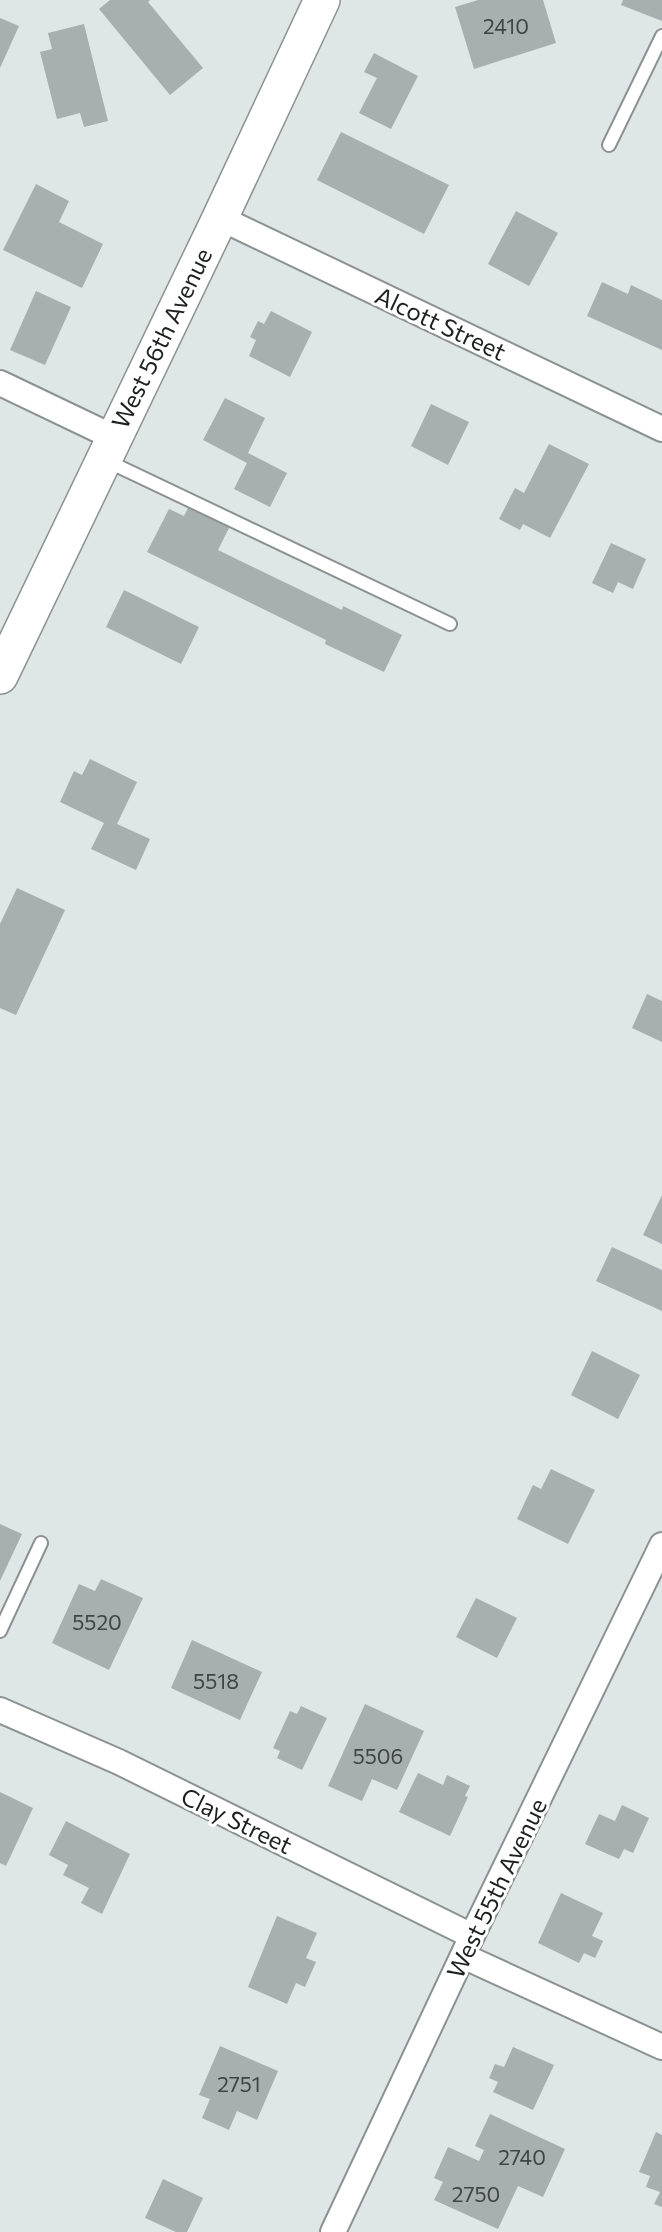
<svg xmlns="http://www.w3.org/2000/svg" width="662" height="2232" font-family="Commissioner,sans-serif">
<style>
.building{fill:#a8afb1}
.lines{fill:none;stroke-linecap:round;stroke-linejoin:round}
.lane-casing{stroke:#8c9293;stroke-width:16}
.street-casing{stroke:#8c9293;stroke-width:28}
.secondary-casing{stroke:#8c9293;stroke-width:38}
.lane{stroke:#fff;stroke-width:12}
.street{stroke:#fff;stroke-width:24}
.secondary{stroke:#fff;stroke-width:35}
.labels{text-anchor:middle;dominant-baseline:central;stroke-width:6;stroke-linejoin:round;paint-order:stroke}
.number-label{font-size:21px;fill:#404444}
.street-label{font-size:24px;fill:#1d2020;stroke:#fff}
</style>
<rect width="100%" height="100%" fill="#dee6e6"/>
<path class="building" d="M110 0H150L148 2 203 68 170 95 99 9Z
M478 0H543L556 43 474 69 455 7Z
M623 0H662V21L621 5Z
M0 18 19 26 0 68Z
M84 24 108 121 84 127 80 113 57 119 40 52 52 49 48 33Z
M374 53 418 76 391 129 359 113 377 78 364 72Z
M341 132 449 185 424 234 317 180Z
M36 184 69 201 59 222 103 244 82 288 3 250Z
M516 211 558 233 529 286 488 264Z
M602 282 628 294 631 285 662 300V350L587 316Z
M36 291 71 307 45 365 10 350Z
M271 311 312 332 290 377 249 356 256 340 250 337 258 321 264 324Z
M225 398 265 418 248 453 287 473 270 507 234 489 247 463 203 440Z
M431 404 469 422 448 465 411 446Z
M549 444 589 464 550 538 523 524 520 530 499 519 515 488 524 493Z
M189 506 230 526 218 550 342 610 343 606 402 635 384 672 325 644 326 640 147 552 169 509 184 516Z
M611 543 646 559 633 589 618 582 613 593 592 583Z
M124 590 199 627 181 664 106 627Z
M90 759 137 782 117 824 150 839 136 870 91 849 104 823 60 802 74 771 82 775Z
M17 888 65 910 16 1015 0 1008V924Z
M647 994 662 1001V1042L632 1028Z
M662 1195V1244L643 1235Z
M612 1247 662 1270V1311L596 1281Z
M592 1351 640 1375 618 1419 571 1395Z
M551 1469 595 1490 568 1544 517 1519 533 1485 541 1489Z
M0 1524 22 1534 0 1581Z
M101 1579 143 1598 109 1670 52 1643 79 1584 95 1591Z
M476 1598 517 1618 497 1658 456 1637Z
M192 1640 262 1672 240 1720 171 1688Z
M365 1704 424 1731 397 1790 372 1779 362 1801 328 1786Z
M301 1706 327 1718 302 1770 277 1758 280 1751 273 1748 290 1711 297 1714Z
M418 1773 443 1785 447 1775 470 1786 465 1796 468 1797 450 1836 399 1812Z
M0 1792 33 1808 6 1866 0 1863Z
M622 1805 649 1818 633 1853 624 1849 619 1859 585 1844 599 1814 615 1821Z
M66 1821 130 1854 102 1914 81 1903 89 1888 63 1875 68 1865 49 1855Z
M561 1893 603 1913 592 1936 603 1941 595 1958 584 1953 579 1963 538 1943Z
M277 1916 317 1933 306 1958 316 1962 305 1987 296 1983 287 2004 248 1987Z
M220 2046 278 2071 257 2120 237 2111 229 2130 202 2118 210 2099 199 2095Z
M513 2047 554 2065 533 2110 493 2092 498 2082 489 2078 495 2064 504 2067Z
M490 2114 565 2149 543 2197 518 2186 498 2229 434 2200 443 2182 434 2178 448 2147 479 2161 484 2150 475 2146Z
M656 2132 662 2135V2207L654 2204 660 2192 646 2187 650 2176 639 2172Z
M163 2179 203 2198 187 2232H176L145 2218Z"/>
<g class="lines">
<defs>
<path id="lane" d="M609 145 662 36
M105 460 450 624
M0 1631 41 1543"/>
<path id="street" d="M220 218 662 429
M0 383 113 437
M0 1710 119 1762 472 1936
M463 1956 662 2047
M333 2232 472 1936 662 1545"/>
<path id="secondary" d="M0 676 220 218 322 0"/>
</defs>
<use href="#lane" class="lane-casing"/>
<use href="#street" class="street-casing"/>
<use href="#secondary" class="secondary-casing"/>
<use href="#lane" class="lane"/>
<use href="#street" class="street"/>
<use href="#secondary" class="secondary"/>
</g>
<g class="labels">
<g class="number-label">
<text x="506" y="25">2410</text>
<text x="97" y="1621">5520</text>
<text x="216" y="1680">5518</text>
<text x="378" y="1755">5506</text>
<text x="239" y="2083">2751</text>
<text x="522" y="2156">2740</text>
<text x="476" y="2193">2750</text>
</g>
<g class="street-label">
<text transform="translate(441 323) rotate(25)">Alcott Street</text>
<text transform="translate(161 338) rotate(-64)">West 56th Avenue</text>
<text transform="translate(237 1820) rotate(26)">Clay Street</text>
<text transform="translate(496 1888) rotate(-64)">West 55th Avenue</text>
</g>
</g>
</svg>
